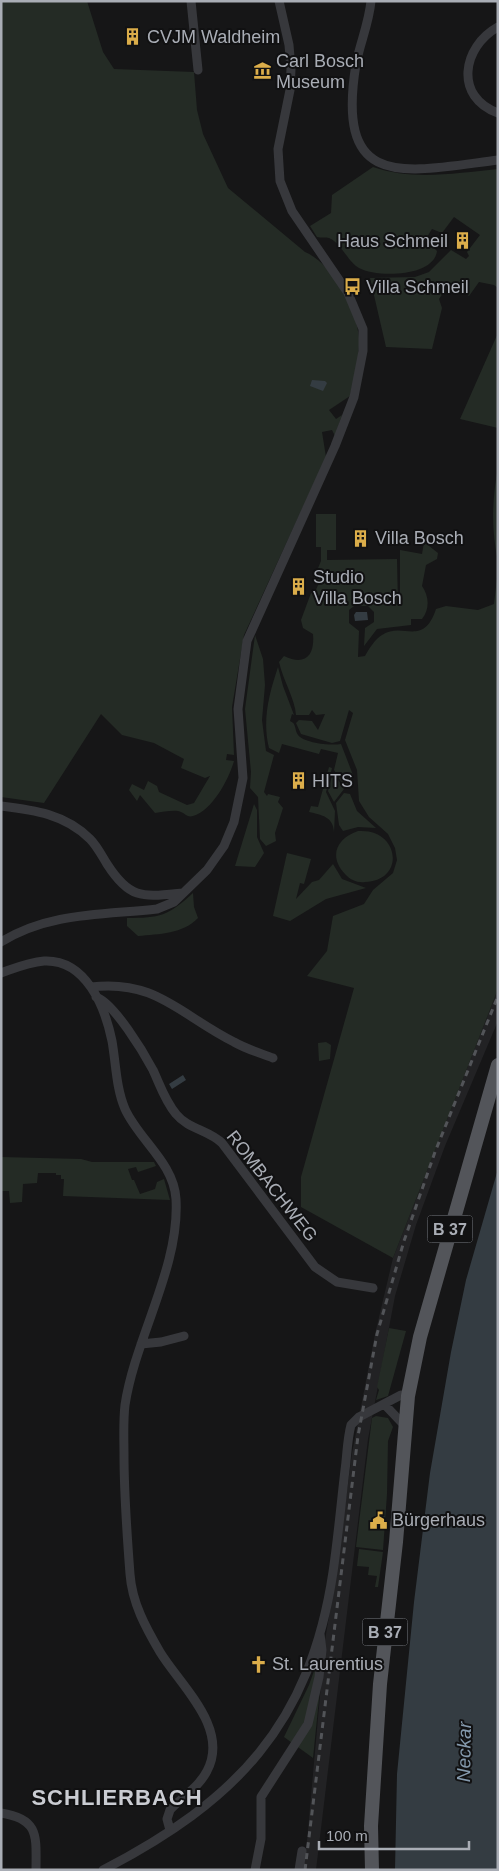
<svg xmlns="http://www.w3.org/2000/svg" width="499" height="1871" font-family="Arial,sans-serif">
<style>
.built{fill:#222224}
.green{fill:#242b25}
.water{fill:#343c42}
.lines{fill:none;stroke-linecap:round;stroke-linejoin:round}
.street{stroke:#37383c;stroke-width:9}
.primary{stroke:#53555a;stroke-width:14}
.rail{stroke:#525458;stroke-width:3;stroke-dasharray:6 5;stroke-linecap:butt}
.labels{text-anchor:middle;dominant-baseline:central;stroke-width:4;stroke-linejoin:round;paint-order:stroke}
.shield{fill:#111112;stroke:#7b7e84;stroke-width:1}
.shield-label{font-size:16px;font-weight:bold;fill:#a9adb5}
.poi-label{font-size:18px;fill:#a9adb5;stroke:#111112;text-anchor:start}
.street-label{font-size:18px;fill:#a9adb5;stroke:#111112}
.water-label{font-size:19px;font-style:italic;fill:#8499ac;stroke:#111112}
.district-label{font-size:22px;font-weight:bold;letter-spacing:1px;fill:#caccd2;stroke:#111112}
</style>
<rect width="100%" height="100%" fill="#161617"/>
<path class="built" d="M498 989V1021L445 1146 416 1225 395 1296 368 1439 316 1870H302L307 1841 325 1640 335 1581 352 1453 375 1334 393 1258Z"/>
<path class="green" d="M1 1H87L103 52 114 69 194 72 197 110 203 134 228 188 305 252C332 263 357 309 359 338 360 357 354 377 350 396L329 410 336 419 342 415 335 436 332 430 322 432 326 457 244 635 232 707 234 755 227 754 226 760 234 761C229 779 212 811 193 816 187 818 184 812 178 811 172 810 162 812 155 813L140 795 137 801 129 790 132 784 144 790 148 781 157 786 159 792 187 805 194 803 210 776 205 778 181 768 184 759 154 743 122 735 101 714 44 803 1 797Z
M373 167C413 181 456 173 498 169V288L494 285 479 282 469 296 450 283 439 299 442 308 432 349 386 347 370 278 415 277 429 272 451 250 466 259 469 256 467 252 480 235 454 217 442 233 432 229 427 237 428 242 437 251C434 277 377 278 359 268 348 262 341 243 329 238 326 237 321 238 317 237L310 226 331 213 332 195Z
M498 333V428L460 419Z
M498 467V562C491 528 492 501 498 467Z
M316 514H336V550H327V560L397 559 398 606H400V550L422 554 424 542 438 553 437 559 426 565 422 586C429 596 430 609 422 619H411V625L377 629 364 646 365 628 374 622V612L368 606H354L349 610V623L359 631 358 657 365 656C369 649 375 639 382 635 403 621 423 648 436 609L446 606 478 610 494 604 498 570V989L393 1258 301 1207V1177L354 988 307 976 327 951 333 916 364 904 373 890 393 873 397 860 395 848 388 834 369 817 359 801 357 770 345 740 353 713 349 710 340 741 332 743 301 734 296 723 299 720 312 721 318 730 325 714 316 715 312 710 309 715H296C295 699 283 680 279 662L284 656C305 666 315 656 313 634L303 628 301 620 311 593 314 594 319 583 313 580 321 561V547H316Z
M255 635 263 659 265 685 262 720 266 751 274 755 264 792 267 796 268 794 280 797 278 802 283 808 275 833 276 841 266 846 260 839 258 797 250 788 251 772 245 709Z
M278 667 283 686 294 715 292 714 290 721C297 724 294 729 298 735 304 743 331 746 341 744L353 775 350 787 344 786 334 770 338 753 321 749 319 754 282 744 279 753 269 748C262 720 269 694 278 667Z
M329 767 332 768 326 792 335 811 334 833C334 817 322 815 309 812L311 806 318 807Z
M333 772 344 789 334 802 328 791Z
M344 793 350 794 357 811 376 828 358 827 343 831 339 825 336 803Z
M254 804 257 810V837L264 853 255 867 235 866Z
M358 831C400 828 406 881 365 882 358 883 350 880 345 874 328 856 337 838 358 831Z
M287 853 311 859 304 884 300 883 296 899 312 882 319 880 333 864 342 879 366 888 326 899 290 921 273 916Z
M193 893 194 907 198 918C183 934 159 934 138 936L127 926V918C160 918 168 916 193 893Z
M326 1042 331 1045 330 1059 319 1061 318 1043Z
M1 1157 81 1159 92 1162H154L156 1166 138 1172 136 1167 128 1169 132 1180H134L140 1194 155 1189 157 1182 164 1179 170 1200 63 1196 64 1179H61V1175H56V1173H38L37 1183 23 1184 22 1202 10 1203 9 1191H1Z
M389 1328 406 1331 388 1396 376 1400 379 1390 377 1387Z
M376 1416 388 1418 393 1427 388 1441 387 1494 383 1550 356 1547 372 1418Z
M359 1549 383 1552 378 1587H375L377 1576 368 1575 369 1567 357 1566Z
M325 1640 313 1758 284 1737 309 1685Z"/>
<path class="water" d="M312 380 325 381 327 383 323 391 310 386Z
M356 612H367L368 620 355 621 354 615Z
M183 1075 186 1080 172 1089 169 1084Z
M498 1169V1870H395L397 1774 414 1602 430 1473 451 1352 466 1280Z"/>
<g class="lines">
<path class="street" d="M191 1 198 70
M371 1C369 23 360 43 356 64 335 192 404 172 498 160
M498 27C462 47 454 97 498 113
M1 806C34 810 65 814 90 839 97 846 102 856 107 864 130 900 143 897 182 893
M1 942C49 912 103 915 157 909L174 902 207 870 224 846 234 822 243 778 238 709 247 641 335 446 354 397 363 351V329L348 293 292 211 280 181 278 149 290 90 291 69 289 45 279 1
M1 973C15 968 29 962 44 961 86 959 105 1007 112 1041 116 1064 116 1088 125 1109 139 1140 174 1163 176 1199 180 1267 135 1338 125 1405 123 1422 124 1439 124 1455 124 1495 127 1535 130 1574 132 1603 146 1628 160 1652 180 1685 230 1728 207 1771 199 1787 182 1797 170 1810L167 1819 170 1830
M91 987C156 979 180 1015 234 1042 246 1049 260 1053 273 1058
M96 997C114 1003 144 1053 153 1070 160 1085 165 1101 176 1114 188 1129 209 1130 222 1143L315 1267 337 1282 373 1288
M141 1344 161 1342 184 1336
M385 1405 405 1426
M1 1813C40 1819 36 1837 36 1870
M103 1870C236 1801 310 1725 333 1572 338 1538 341 1504 345 1470 347 1456 347 1440 351 1425L359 1417 401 1395 408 1396
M255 1870 261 1839V1797L308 1724 319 1677 322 1650 320 1634
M299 1870 302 1851"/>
<path class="primary" d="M372 1870 371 1826 380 1684 396 1542 408 1396 420 1337 498 1065"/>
<path class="rail" d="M305 1870 358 1436 377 1334 404 1241 435 1152 498 996"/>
</g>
<defs>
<symbol id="building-bare" viewBox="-9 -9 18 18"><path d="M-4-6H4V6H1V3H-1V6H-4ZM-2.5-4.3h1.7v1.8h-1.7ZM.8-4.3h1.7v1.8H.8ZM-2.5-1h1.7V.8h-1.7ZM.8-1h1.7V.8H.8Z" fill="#dbad4a" stroke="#111112" stroke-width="2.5" paint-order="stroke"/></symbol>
<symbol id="museum-bare" viewBox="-9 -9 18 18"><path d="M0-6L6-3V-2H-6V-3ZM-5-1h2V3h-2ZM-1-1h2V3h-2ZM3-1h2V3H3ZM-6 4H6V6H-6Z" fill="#dbad4a" stroke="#111112" stroke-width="2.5" paint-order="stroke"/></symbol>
<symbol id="bus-bare" viewBox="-9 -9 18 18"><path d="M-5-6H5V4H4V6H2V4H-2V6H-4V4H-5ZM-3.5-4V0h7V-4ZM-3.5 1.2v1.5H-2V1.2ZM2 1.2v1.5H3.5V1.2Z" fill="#dbad4a" stroke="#111112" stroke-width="2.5" paint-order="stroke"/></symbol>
<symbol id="civic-bare" viewBox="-9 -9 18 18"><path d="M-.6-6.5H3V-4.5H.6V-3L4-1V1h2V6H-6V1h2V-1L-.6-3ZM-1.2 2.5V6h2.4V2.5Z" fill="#dbad4a" stroke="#111112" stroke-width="2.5" paint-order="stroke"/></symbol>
<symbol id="church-bare" viewBox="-9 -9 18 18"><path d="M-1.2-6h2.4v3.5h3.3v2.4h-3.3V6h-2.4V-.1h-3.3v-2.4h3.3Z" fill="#dbad4a" stroke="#111112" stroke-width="2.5" paint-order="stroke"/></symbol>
</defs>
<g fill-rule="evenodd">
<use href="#building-bare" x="120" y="24" width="25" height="25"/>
<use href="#museum-bare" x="250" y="58" width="25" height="25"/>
<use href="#building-bare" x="450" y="228" width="25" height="25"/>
<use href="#bus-bare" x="340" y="274" width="25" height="25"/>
<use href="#building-bare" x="348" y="526" width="25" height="25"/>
<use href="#building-bare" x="286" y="574" width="25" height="25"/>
<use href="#building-bare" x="286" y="768" width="25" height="25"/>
<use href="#civic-bare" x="366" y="1508" width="25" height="25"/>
<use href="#church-bare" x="246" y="1652" width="25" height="25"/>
</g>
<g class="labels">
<g class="shield">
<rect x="427.5" y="1215.5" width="45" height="27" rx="4"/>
<rect x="362.5" y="1618.5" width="45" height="27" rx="4"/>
</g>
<g class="shield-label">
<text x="450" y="1229">B 37</text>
<text x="385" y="1632">B 37</text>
</g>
<g class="poi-label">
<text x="147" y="37">CVJM Waldheim</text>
<text x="276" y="61">Carl Bosch<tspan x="276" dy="21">Museum</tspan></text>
<text x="448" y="241" text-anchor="end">Haus Schmeil</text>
<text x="366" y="287">Villa Schmeil</text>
<text x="375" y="538">Villa Bosch</text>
<text x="313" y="577">Studio<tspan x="313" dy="21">Villa Bosch</tspan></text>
<text x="312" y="781">HITS</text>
<text x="392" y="1520">Bürgerhaus</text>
<text x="272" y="1664">St. Laurentius</text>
</g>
<g class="street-label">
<text transform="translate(272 1186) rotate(52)">ROMBACHWEG</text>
</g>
<g class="water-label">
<text transform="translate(464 1752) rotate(-89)">Neckar</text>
</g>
<g class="district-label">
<text x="117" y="1797">SCHLIERBACH</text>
</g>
</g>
<rect width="499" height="1871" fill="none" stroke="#a9adb5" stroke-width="5"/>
<path d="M319 1841v8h150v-8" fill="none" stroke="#a9adb5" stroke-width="2.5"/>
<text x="326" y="1841" font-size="15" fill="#a9adb5" stroke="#111112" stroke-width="4" paint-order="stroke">100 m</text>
</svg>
